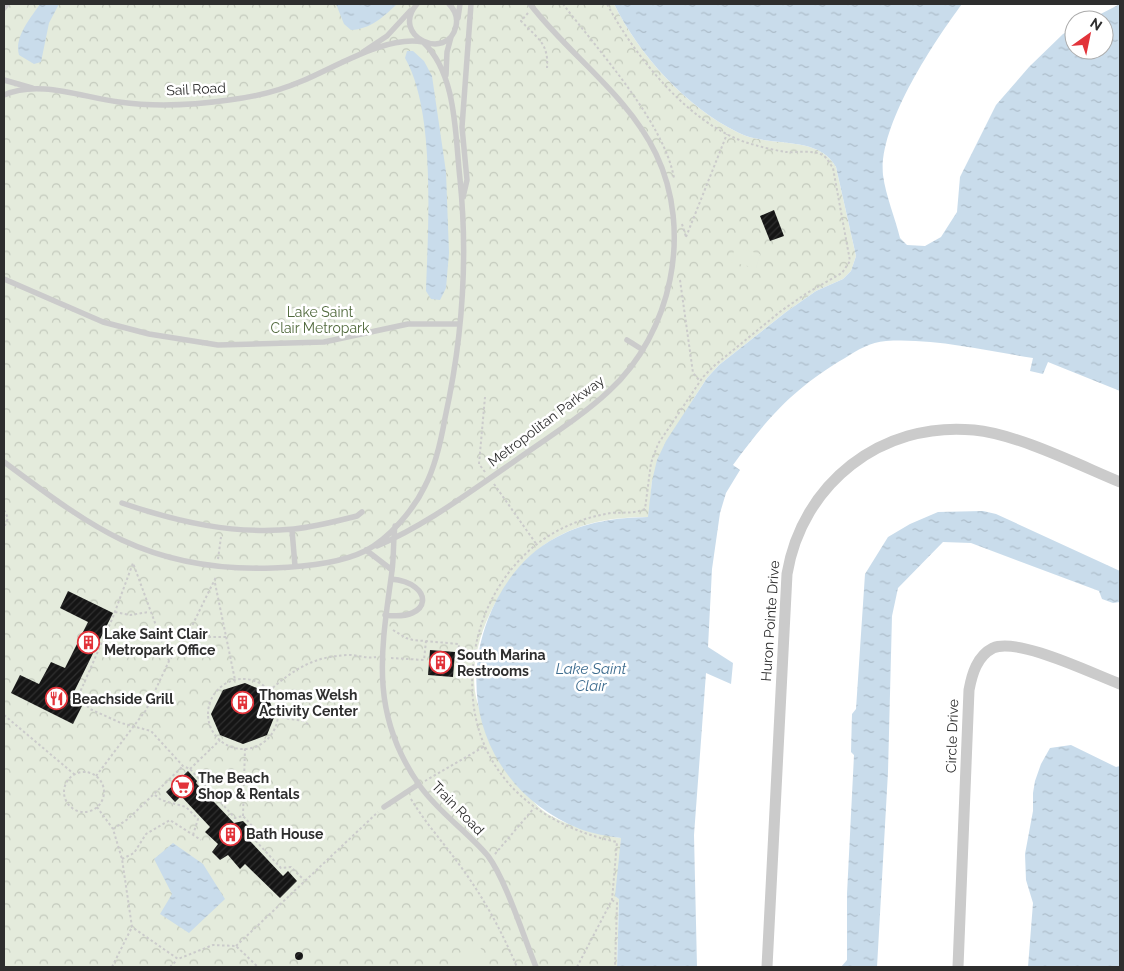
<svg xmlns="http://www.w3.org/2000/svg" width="1124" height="971" font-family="Raleway,sans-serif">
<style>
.park{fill:url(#park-crowns)}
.garden{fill:#e4ebdc}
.water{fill:url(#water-ripples)}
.building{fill:url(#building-hatch)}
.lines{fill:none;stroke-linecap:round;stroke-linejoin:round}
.path{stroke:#cbcbcb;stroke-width:2;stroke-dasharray:2.5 2.5;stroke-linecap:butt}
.service{stroke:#cbcbcb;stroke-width:5.5}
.minor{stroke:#cbcbcb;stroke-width:11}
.labels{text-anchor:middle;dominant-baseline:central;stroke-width:5;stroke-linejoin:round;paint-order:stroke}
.street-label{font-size:14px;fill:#2e2e2e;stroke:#fff}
.park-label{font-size:14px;fill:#50693c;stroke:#fff}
.poi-label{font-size:14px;font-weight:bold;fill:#2e2e2e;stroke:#fff;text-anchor:start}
.water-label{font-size:15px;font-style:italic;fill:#3e6d8f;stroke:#fff}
</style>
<defs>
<pattern id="park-crowns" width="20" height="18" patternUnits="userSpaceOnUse" patternTransform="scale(1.25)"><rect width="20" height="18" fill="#e4ebdc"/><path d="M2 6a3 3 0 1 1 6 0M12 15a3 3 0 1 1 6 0" fill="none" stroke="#c4cabd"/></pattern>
<pattern id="water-ripples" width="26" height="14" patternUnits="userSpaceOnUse" patternTransform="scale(1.25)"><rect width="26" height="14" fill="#c9dceb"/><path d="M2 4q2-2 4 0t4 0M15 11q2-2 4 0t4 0" fill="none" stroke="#adbdca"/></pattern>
<pattern id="building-hatch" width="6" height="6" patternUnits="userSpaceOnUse" patternTransform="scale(1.25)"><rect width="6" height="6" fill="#151515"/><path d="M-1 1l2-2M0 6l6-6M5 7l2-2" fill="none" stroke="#2f2f2f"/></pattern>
</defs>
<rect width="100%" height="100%" fill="#fff"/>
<path class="park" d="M4 4H614C640 56 686 107 739 133 769 148 818 134 836 167L856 256 851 271 843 279 816 291 786 312 719 365 707 378 694 398 652 481 649 517C616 517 586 521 557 537 508 562 462 645 477 701 480 715 500 743 508 757 517 772 524 789 535 803 548 821 599 835 621 838L617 967H4Z"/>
<path class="garden" d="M735 247 760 254 756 268 731 262Z
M476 942 487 957 473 967H456L451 959Z"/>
<path class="water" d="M40 4H59L49 23 41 62 34 64 19 55C14 37 30 19 40 4Z
M336 4H397C383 17 371 29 351 30L344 24Z
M614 4H962C933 43 878 126 883 175 886 197 895 217 900 238L907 245 925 246 941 237 957 212 960 177 996 105 1029 67 1063 34 1074 28V50H1104V20H1089L1120 4V391L1048 362 1043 374 1030 371 1033 358C986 351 935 338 886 341 870 342 858 350 845 358 795 387 767 418 733 465L740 470 726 493 720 513 712 569 708 647 733 663 731 684 706 673 694 835 697 967H617L619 899 615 896 621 838C607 836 594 834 580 829 494 795 455 705 488 619 501 585 525 553 557 537 587 521 616 518 648 517L652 481 657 460 666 441 707 378 719 365 786 312 816 291 843 279 851 271 856 256 836 167C818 134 769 148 739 133 686 107 640 56 614 4Z
M407 51H413L424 61 432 76 446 172 449 253 446 288 440 300 431 299 426 291C428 228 436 112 405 58Z
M983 511 996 514 1120 571V602L1113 603 1102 599 1099 591 971 543 943 542 898 588 892 616 888 772 877 967H841L847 960V894L854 755 851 752 852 714 856 709 865 574 888 537 910 524 938 512Z
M1071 745 1116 767 1120 766V967H1028L1033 903 1026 880 1025 854 1033 811V793L1035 781 1041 764 1050 748Z
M173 843 203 864 225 899 189 933 160 914 172 894 154 859Z"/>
<path class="building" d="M774 210 784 236 770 241 760 216Z
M68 591 113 613 70 700 82 706 73 724 11 693 20 675 39 684 51 662 65 668 88 622 60 608Z
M430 650 455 652 453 677 428 675Z
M245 683 266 692 275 715 267 735 243 744 220 735 211 714 223 690Z
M188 771 197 781 196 783 234 823 243 821 253 831 250 841 283 876 288 871 297 881 280 898 245 864 240 869 228 855 220 860 212 852 218 844 205 832 210 827 181 796 175 802 166 792Z
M295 956a4 4 0 1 1 8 0a4 4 0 1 1-8 0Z"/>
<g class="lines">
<path class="path" d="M563 4C597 49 664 122 674 178
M528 13 521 21C537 38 549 43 547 68
M682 224 686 237
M686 237 727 134
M680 280 693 373 700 381
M485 472 479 464 485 397
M494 484 537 545
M4 510 8 518 4 528
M218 559 221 537
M215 583 235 680
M115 612 130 615 149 612
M393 630 406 638 413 640 459 644 457 671 470 672
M189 632 210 637H226
M459 655 474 656
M391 658 424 660 426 641
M169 661 133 563 113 617 81 690V700L90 709 121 723 151 731 183 766 190 769 235 818 243 816 255 829 253 838 281 868 291 867 304 880
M208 714a35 35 0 1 1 70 0a35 35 0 1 1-70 0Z
M269 691C294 669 314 656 349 655 358 655 367 659 376 657
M4 715 74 774
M277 717 304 721 309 725
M190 769 220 740
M64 792a20 20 0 1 1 40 0a20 20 0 1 1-40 0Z
M96 776 146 710 169 661 189 632 216 577
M425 781 485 746
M155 795 161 800 186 807 198 819 193 835
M411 799C426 824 444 843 461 867 484 898 502 932 517 967
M97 807 113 829 122 859 132 927 178 959 213 945 236 946 258 967
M243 816 245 748
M113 829 128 819 183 766
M495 854 534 808
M122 859 134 853 146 834 170 820 201 840
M612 900 617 903 615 967
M236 946 378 812
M112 967 132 927
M170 967 177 960
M577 967 612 900 617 842C517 821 456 749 476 645 484 604 507 566 541 541 562 526 586 517 611 513 623 512 634 514 645 509L651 463 658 444 703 377 715 365 781 311 807 293 842 273 850 261 833 168C830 164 827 158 824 156 814 149 797 153 786 152 773 150 757 146 745 142 687 122 635 56 607 4"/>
<path class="service" d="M417 4C389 36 448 63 456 26 458 17 455 10 449 4
M4 8 7 4
M458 18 460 4
M363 52 387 36 410 11
M446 75 447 52 451 37
M4 80 32 88
M4 95C39 79 84 98 119 102 155 107 194 105 229 100 254 97 279 91 302 81 336 67 386 35 423 42 457 74 455 135 460 179 468 258 462 341 445 418 441 441 436 465 425 486 414 509 389 539 365 551 341 563 300 567 273 568 221 570 169 562 122 540 80 520 41 489 4 462
M463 197 467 180 462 127 471 4
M4 279 103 322 149 334 218 345 324 342 408 324H459
M627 340 643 350
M122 503C178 522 234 535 294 529 315 527 337 521 357 516L362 512
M395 526C393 541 394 556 392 571 381 651 369 714 420 786 439 813 467 831 488 856 506 880 524 938 536 967
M292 530 295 566
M377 546C426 525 468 493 512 463 544 440 580 418 609 391 672 333 693 231 656 154 628 95 569 55 530 4
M366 550 392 570
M385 615C433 622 435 583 391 579
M384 807 419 784"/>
<path class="minor" d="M767 967 787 574C802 484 881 421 974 430 1017 434 1079 465 1120 482
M958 967 969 690C972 674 977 656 993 648 1018 637 1093 674 1120 684"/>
</g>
<defs>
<symbol id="building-ring" viewBox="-11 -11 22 22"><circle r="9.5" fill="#fff" stroke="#e2333a" stroke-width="1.5"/><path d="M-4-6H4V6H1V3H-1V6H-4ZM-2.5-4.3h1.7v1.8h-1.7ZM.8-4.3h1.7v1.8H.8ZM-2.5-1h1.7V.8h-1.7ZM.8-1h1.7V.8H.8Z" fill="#e2333a"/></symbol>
<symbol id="restaurant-ring" viewBox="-11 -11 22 22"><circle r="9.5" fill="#fff" stroke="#e2333a" stroke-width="1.5"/><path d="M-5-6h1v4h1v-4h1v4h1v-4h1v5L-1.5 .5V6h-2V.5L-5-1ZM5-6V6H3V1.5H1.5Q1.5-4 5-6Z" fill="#e2333a"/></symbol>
<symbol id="supermarket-ring" viewBox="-11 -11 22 22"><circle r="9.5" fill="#fff" stroke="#e2333a" stroke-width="1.5"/><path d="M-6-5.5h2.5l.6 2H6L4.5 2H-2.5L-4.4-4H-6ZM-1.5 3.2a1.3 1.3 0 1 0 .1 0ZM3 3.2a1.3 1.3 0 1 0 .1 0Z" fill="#e2333a"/></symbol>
</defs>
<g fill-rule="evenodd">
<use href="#building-ring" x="76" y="630" width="25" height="25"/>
<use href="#building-ring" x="428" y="650" width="25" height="25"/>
<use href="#restaurant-ring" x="44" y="686" width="25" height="25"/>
<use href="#building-ring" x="230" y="690" width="25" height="25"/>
<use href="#supermarket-ring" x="170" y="774" width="25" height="25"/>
<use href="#building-ring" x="218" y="822" width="25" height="25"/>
</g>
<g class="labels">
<g class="street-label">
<text transform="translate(196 89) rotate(-3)">Sail Road</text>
<text transform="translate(546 421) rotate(-37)">Metropolitan Parkway</text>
<text transform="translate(770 621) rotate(-86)">Huron Pointe Drive</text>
<text transform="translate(952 736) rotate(-88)">Circle Drive</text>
<text transform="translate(458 808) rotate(46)">Train Road</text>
</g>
<g class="park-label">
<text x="320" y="312">Lake Saint<tspan x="320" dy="16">Clair Metropark</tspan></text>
</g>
<g class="poi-label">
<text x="104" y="634">Lake Saint Clair<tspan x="104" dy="16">Metropark Office</tspan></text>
<text x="457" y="655">South Marina<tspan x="457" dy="16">Restrooms</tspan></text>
<text x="259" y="695">Thomas Welsh<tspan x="259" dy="16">Activity Center</tspan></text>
<text x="72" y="699">Beachside Grill</text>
<text x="198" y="778">The Beach<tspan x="198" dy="16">Shop &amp; Rentals</tspan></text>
<text x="246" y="834">Bath House</text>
</g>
<g class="water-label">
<text x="591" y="669">Lake Saint<tspan x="591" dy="17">Clair</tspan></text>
</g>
</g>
<rect width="1124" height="971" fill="none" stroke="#2e2e2e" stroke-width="10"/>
<g transform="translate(1089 35) rotate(33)"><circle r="24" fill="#ffffff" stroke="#ababab"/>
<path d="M0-4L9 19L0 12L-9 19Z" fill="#e2333a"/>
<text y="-8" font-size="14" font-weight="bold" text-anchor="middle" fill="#2e2e2e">N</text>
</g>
</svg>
